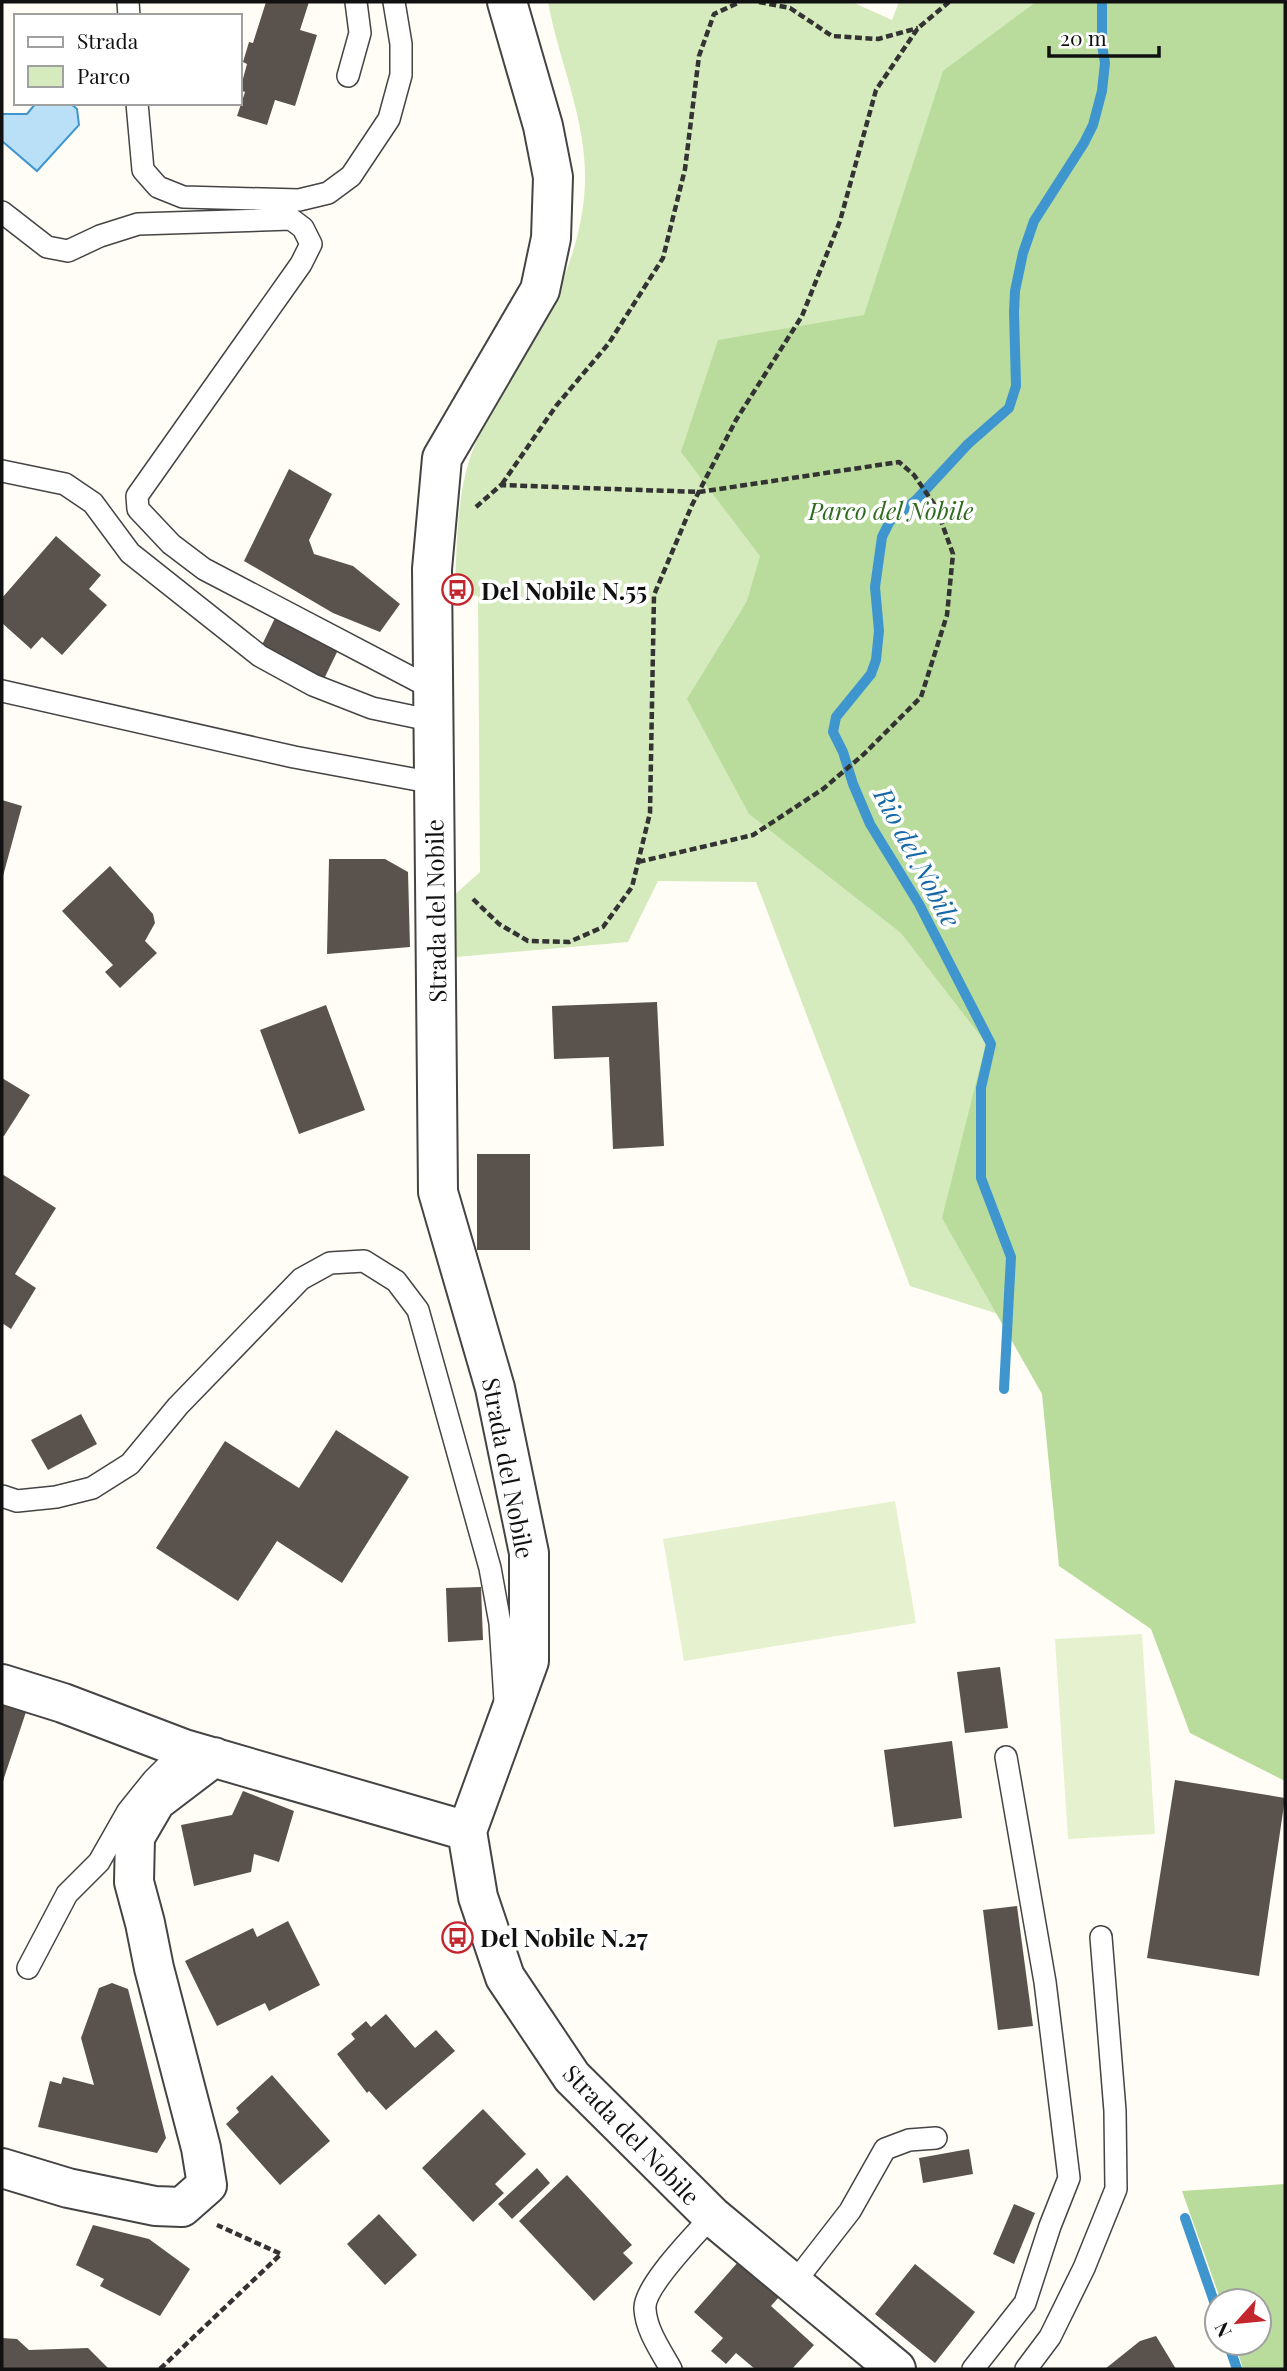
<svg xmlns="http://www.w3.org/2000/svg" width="1287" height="2371" font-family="'Playfair Display',serif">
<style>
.green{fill:#d5ebbd}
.forest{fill:#b9dc9c}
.pitch{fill:#e6f2cf}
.water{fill:#b9e0f7;stroke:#3f96cf;stroke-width:2}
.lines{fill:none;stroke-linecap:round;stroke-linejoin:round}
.stream{stroke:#3f96cf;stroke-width:10}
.building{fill:#5a524d}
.service-casing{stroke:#444;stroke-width:24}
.minor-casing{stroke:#444;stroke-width:42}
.path{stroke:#333;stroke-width:4.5;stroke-dasharray:7 3.5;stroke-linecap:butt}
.service{stroke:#fff;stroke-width:21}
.minor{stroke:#fff;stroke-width:38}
.labels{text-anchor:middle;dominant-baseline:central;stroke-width:7;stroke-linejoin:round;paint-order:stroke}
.park-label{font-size:24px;font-style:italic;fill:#2f6b1f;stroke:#fff}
.poi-label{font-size:24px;font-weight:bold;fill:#111;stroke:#fff;text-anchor:start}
.street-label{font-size:24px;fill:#111;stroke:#fff}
.water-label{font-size:26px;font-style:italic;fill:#1768a6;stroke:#fff}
</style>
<rect width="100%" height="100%" fill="#fffdf5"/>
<path class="green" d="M548 2H852L892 20 899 2H1285L1036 1326 910 1286 756 882 658 881 628 942 456 957 453 896 480 872 478 596 455 592C457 543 456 486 477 440 485 425 495 409 503 394 541 328 582 262 585 183 587 121 559 62 548 2Z"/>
<path class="forest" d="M1036 2H1285V1781L1190 1733 1151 1629 1059 1566 1042 1394 942 1218 986 1043 901 933 749 814 687 699 747 601 760 556 681 452 718 340 864 315 943 71Z
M1285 2184V2369H1243L1235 2343H1259V2301H1221L1182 2191Z"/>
<path class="pitch" d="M895 1501 916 1623 684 1661 663 1539Z
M1142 1634 1155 1834 1068 1839 1055 1639Z"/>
<path class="water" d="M36 103H70L77 109 79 125 37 171 2 141V114H27Z"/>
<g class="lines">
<path class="stream" d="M1004 1389 1011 1257 981 1178V1088L991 1044 919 904 870 824 853 784 843 752 833 732 836 717 871 674 876 660 879 631 875 587 882 537 890 521 916 500 968 444 1009 408 1016 386 1014 312 1015 291 1023 253 1034 221 1084 143 1093 125 1102 91 1105 63 1102 45V2
M1185 2218 1217 2310
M1228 2343 1237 2369"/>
</g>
<path class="building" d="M266 2H309L300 30 317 35 295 106 275 100 267 125 237 116 245 92 240 90 247 64 243 62 249 42 253 43Z
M289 469 332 494 309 540 314 554 353 566 400 604 380 632 333 613 244 561Z
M56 536 101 575 89 589 107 605 62 655 42 637 31 649 2 623V598Z
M275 618 338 650 323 681 260 649Z
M2 800 22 806 3 876 2 875Z
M329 859H385L408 872 410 947 327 954Z
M110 866 153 914 155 923 145 941 157 953 120 988 105 972 113 965 62 911Z
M657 1002 664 1146 613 1149 609 1057 554 1059 552 1006Z
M326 1005 365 1110 299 1134 260 1030Z
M2 1078 30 1095 4 1136 2 1135Z
M477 1154H530V1250H477Z
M2 1174 56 1208 15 1274 36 1288 11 1329 2 1323Z
M81 1414 97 1444 48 1470 31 1440Z
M336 1430 409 1477 342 1583 277 1541 238 1601 156 1548 225 1441 299 1488Z
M481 1587 483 1640 448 1642 446 1588Z
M1000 1667 1008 1728 965 1733 957 1672Z
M2 1697 28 1706 2 1784Z
M952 1741 962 1818 894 1827 884 1750Z
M1175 1780 1285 1798 1259 1976 1147 1958Z
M243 1791 294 1811 279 1862 254 1854 251 1872 194 1886 181 1825 232 1815Z
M1017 1906 1033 2026 998 2030 983 1910Z
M288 1921 320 1985 269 2011 265 2003 217 2026 185 1961 253 1928 257 1937Z
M112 1983 128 1989 166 2138 157 2153 38 2127 50 2081 61 2084 63 2077 94 2085 81 2038 99 1988Z
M386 2014 415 2048 436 2030 455 2051 386 2110 369 2091 367 2093 337 2054 355 2039 351 2034 366 2021 371 2027Z
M272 2075 330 2141 280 2185 226 2124 239 2112 236 2108Z
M483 2109 526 2154 495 2184 504 2193 473 2222 422 2168Z
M969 2149 973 2174 923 2183 919 2158Z
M537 2168 550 2183 512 2219 498 2204Z
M567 2175 632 2245 623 2253 633 2263 594 2301 519 2221Z
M1014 2204 1035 2213 1014 2264 993 2254Z
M379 2214 417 2255 385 2285 347 2244Z
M93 2225 149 2239 190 2269 160 2316 100 2286 104 2279 76 2265Z
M739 2261 779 2297 771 2306 814 2345 792 2369H755L736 2353 726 2364 711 2351 723 2338 694 2312Z
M915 2264 975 2312 935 2363 875 2314Z
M1156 2336 1176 2369H1105L1140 2341Z
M2 2338 17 2339 29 2350 88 2348 109 2369H2Z"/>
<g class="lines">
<defs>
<path id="service" d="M128 2 129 16
M348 76 360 33 356 2
M137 103 143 170 158 187 183 197 299 200 328 193 351 176 389 119 401 75V44L394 2
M2 212 47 247 68 251 100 236 138 224 291 219 303 228 311 244 301 264 137 496 138 509 171 544 204 569 433 689
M2 471 65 484 93 503 130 553 260 656 313 685 372 708 434 721
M2 691 294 757 434 783
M2 1496 17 1501 56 1497 92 1488 130 1464 178 1406 301 1279 330 1263 364 1261 396 1281 418 1310 490 1568 500 1623 505 1701
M28 1968 67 1894 99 1862 128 1811 153 1780 184 1749
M794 2283 850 2211 885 2149 909 2140 936 2138
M671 2369C661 2351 646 2330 645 2309 643 2287 697 2233 712 2216
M973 2369 1025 2303 1050 2226 1069 2178 1045 1982 1006 1757
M1026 2369 1050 2337 1084 2268 1116 2189 1115 2111 1101 1937"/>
<path id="minor" d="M507 2 543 126 553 177 551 238 540 290 442 458 432 569 438 1192 495 1388 529 1553V1661L467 1831 478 1897 505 1977 572 2077 712 2216 896 2369
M2 1684 63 1703 184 1749 467 1831
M2 2168 68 2188 155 2206 182 2207 207 2185 201 2148 154 1968 145 1923 134 1882 135 1837 156 1801 214 1757"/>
</defs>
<use href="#service" class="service-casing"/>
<use href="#minor" class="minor-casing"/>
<path class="path" d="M759 2 790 8 832 36 878 39 918 28
M502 484 556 406 609 343 663 258 685 169 699 56 714 14 740 2
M476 507 501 485 699 492 899 462 914 475 936 507 953 554 947 615 921 697 864 754 823 789 753 835 638 862
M473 899 499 924 528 941 569 942 603 927 632 887 650 813 654 595 692 505 736 420 802 316 840 221 876 90 918 28 949 2
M160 2369 281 2254 217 2225"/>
<use href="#service" class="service"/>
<use href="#minor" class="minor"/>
</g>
<defs>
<symbol id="bus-ring" viewBox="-11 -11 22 22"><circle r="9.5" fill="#fff" stroke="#c4262e" stroke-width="1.5"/><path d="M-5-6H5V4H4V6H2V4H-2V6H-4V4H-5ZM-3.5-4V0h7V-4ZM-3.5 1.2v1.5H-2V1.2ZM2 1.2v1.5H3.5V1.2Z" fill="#c4262e"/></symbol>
</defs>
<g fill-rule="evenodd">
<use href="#bus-ring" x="440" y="572" width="35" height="35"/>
<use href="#bus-ring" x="440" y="1920" width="35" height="35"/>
</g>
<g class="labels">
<g class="park-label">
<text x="891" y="510">Parco del Nobile</text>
</g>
<g class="poi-label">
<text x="481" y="590">Del Nobile N.55</text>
<text x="480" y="1937">Del Nobile N.27</text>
</g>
<g class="street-label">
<text transform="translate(435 911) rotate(-91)">Strada del Nobile</text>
<text transform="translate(509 1468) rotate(79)">Strada del Nobile</text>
<text transform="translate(632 2134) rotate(46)">Strada del Nobile</text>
</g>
<g class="water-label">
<text transform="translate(918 857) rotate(62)">Rio del Nobile</text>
</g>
</g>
<rect width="1287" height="2371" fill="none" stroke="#111111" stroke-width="7"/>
<rect x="14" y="14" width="228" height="91" fill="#ffffff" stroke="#a0a0a0" stroke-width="2"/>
<rect x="28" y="37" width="35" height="10" fill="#ffffff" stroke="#a0a0a0" stroke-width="2"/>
<text x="77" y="49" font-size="21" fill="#111111">Strada</text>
<rect x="28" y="66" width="35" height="21" fill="#d5ebbd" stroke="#a0a0a0" stroke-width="2"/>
<text x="77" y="84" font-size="21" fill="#111111">Parco</text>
<g transform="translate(1238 2322) rotate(243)"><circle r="33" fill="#ffffff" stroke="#a0a0a0" stroke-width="2"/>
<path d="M0-5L12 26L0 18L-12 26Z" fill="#c4262e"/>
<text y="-10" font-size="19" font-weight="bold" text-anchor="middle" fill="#111111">N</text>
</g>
<path d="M1049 46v10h110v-10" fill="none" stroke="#111111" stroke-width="3.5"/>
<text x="1060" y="46" font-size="21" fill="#111111" stroke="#ffffff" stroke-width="5" paint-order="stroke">20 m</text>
</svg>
